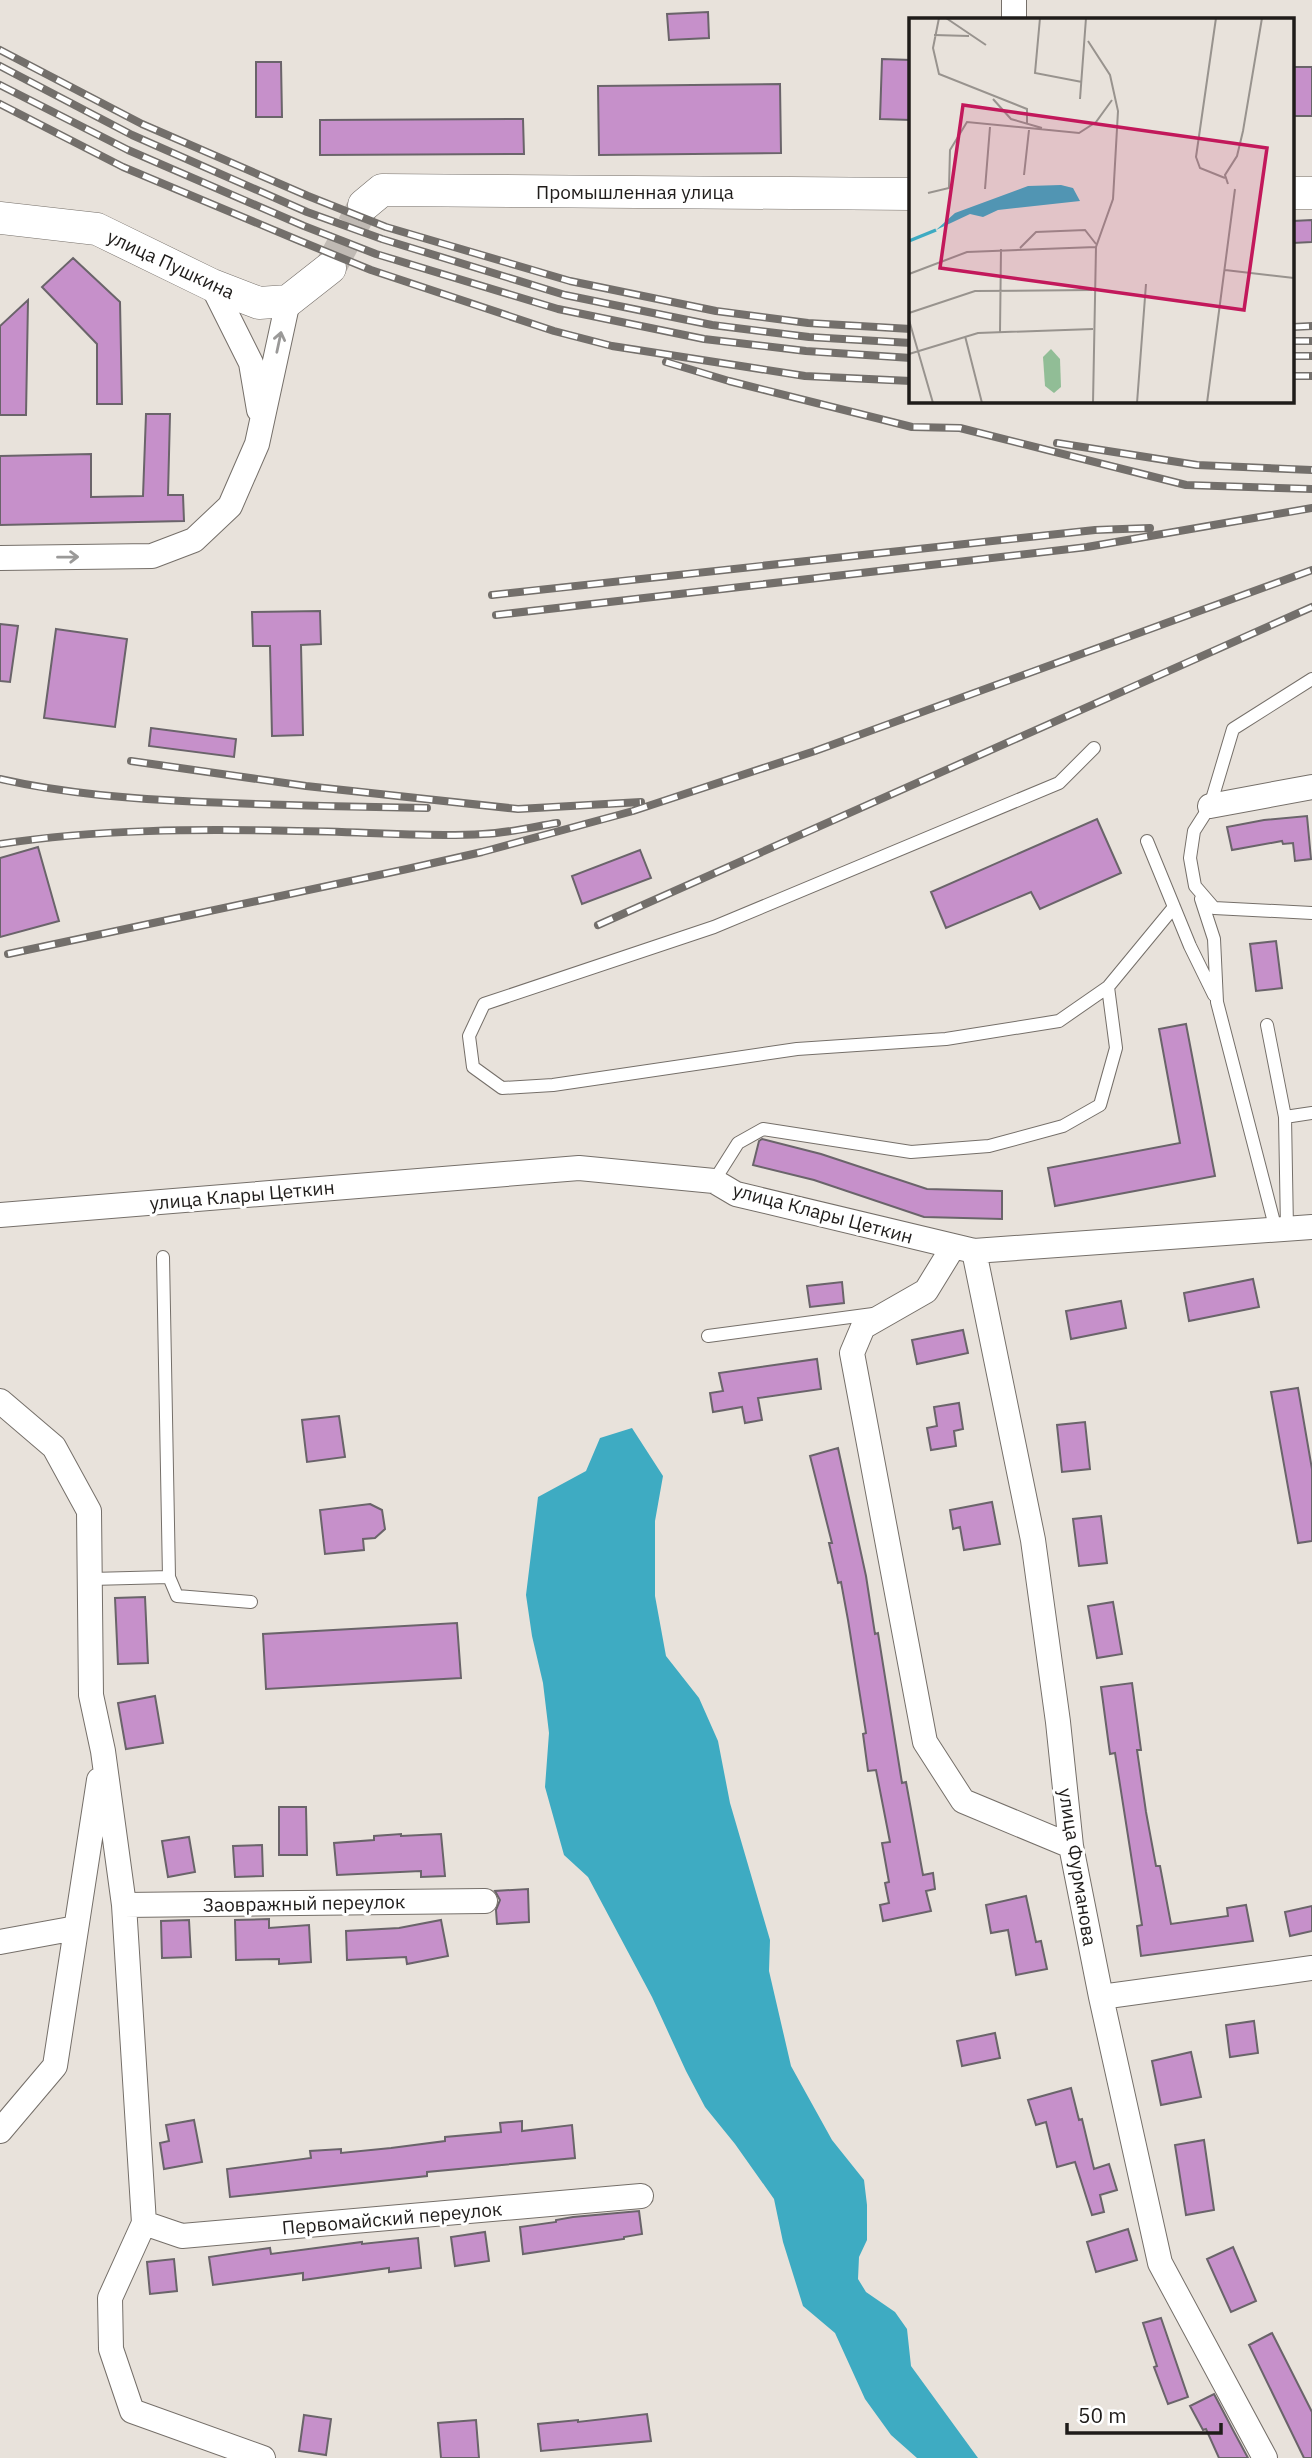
<svg xmlns="http://www.w3.org/2000/svg" width="1312" height="2458" font-family="'IBM Plex Sans',sans-serif">
<style>
.water{fill:#3eabc2}
.building{fill:#c690ca;stroke:#6a646a;stroke-width:2}
.lines{fill:none;stroke-linecap:round;stroke-linejoin:round}
.tertiary-tunnel{stroke:#c0bab4;stroke-width:32;stroke-dasharray:32 16;stroke-linecap:butt}
.service-casing{stroke:#756f69;stroke-width:14}
.minor-casing{stroke:#756f69;stroke-width:26}
.tertiary-casing{stroke:#756f69;stroke-width:33}
.service{stroke:#fff;stroke-width:12}
.minor{stroke:#fff;stroke-width:24}
.tertiary{stroke:#fff;stroke-width:32}
.rail-casing{stroke:#736f6b;stroke-width:8}
.rail{stroke:#fff;stroke-width:5;stroke-dasharray:16;stroke-linecap:butt}
.oneway{stroke:#9a9998}
.labels{text-anchor:middle;dominant-baseline:central;stroke-width:6;stroke-linejoin:round;paint-order:stroke}
.street-label{font-size:19px;fill:#1f1c1a;stroke:#fff}
.inset-river{fill:none;stroke:#3eabc2;stroke-width:3.5}
.inset-road{fill:none;stroke:#98938e;stroke-width:2}
.view{fill:#c2185b;fill-opacity:0.15;stroke:#c2185b;stroke-width:3.5}
.inset-edge{fill:none;stroke:#1f1c1a;stroke-width:3.5}
</style>
<rect width="100%" height="100%" fill="#e8e2db"/>
<path class="water" d="M632 1428 663 1476 655 1521V1596L666 1656 699 1698 718 1741 730 1803 770 1940 769 1971 791 2066 832 2140 864 2180 867 2205V2240L859 2257 858 2279 866 2292 895 2312 907 2329 911 2366 978 2458H917L891 2435 865 2399 835 2333 803 2306 783 2242 774 2199 735 2144 705 2107 686 2071 652 1997 588 1877 564 1855 545 1787 549 1733 543 1683 532 1636 526 1595 538 1497 586 1471 600 1438Z"/>
<path class="building" d="M708 12 709 38 669 40 667 14Z
M882 59 911 60V120L880 119Z
M256 62H281L282 117H256Z
M1293 67H1312V116H1293Z
M780 84 781 153 599 155 598 86Z
M523 119 524 154 320 155V120Z
M1312 220V242L1293 243V221Z
M73 258 120 302 122 404H97V344L42 287Z
M28 300 26 415H0V326Z
M146 414H170L168 495H183L184 521 0 525V456L91 454V497L143 496Z
M320 611 321 644 301 645 303 735 272 736 270 646H253L252 612Z
M0 624 18 626 10 682 0 681Z
M56 629 127 639 115 727 44 718Z
M151 728 236 739 234 757 149 746Z
M1307 816 1311 859 1295 861 1293 843 1283 844 1282 841 1232 850 1227 827 1264 820Z
M1097 819 1121 873 1040 909 1031 892 946 928 931 892Z
M38 847 59 921 0 937V858Z
M640 850 651 878 582 904 572 876Z
M1276 941 1282 988 1256 991 1250 944Z
M1186 1024 1215 1176 1055 1206 1048 1168 1180 1143 1159 1029Z
M762 1139 821 1154 927 1189 1002 1191V1219L924 1217 814 1180 753 1165 759 1141Z
M1253 1279 1259 1307 1189 1321 1184 1293Z
M842 1282 844 1303 810 1307 807 1286Z
M1121 1301 1126 1328 1071 1339 1066 1311Z
M963 1330 968 1353 917 1364 912 1340Z
M817 1359 821 1389 758 1398 762 1420 745 1423 742 1407 713 1412 710 1393 723 1391 719 1373Z
M1298 1388 1312 1469V1541L1298 1543 1271 1392Z
M959 1403 963 1429 954 1431 956 1446 931 1450 927 1428 937 1426 934 1407Z
M339 1416 345 1457 307 1462 302 1420Z
M1085 1422 1090 1469 1062 1472 1057 1425Z
M838 1448 866 1576 875 1634 878 1633 902 1783 906 1782 923 1875 933 1873 935 1889 926 1891 931 1911 883 1921 880 1905 889 1903 885 1883 889 1882 882 1843 890 1842 876 1770 868 1771 863 1734 866 1733 848 1620 841 1582 838 1583 829 1543H832L810 1456Z
M992 1502 1000 1544 964 1550 960 1527 953 1529 950 1510Z
M370 1504 382 1510 385 1529 375 1538 363 1539 364 1550 325 1554 320 1510Z
M1101 1516 1107 1563 1079 1566 1073 1519Z
M145 1597 148 1663 118 1664 115 1598Z
M1113 1602 1122 1654 1097 1658 1088 1606Z
M457 1623 461 1678 266 1689 263 1634Z
M1132 1683 1141 1750H1137L1146 1812 1156 1866H1160L1171 1924 1228 1916 1227 1908 1246 1905 1253 1941 1141 1956 1137 1926 1142 1925 1115 1753 1110 1754 1101 1687Z
M155 1696 163 1743 126 1749 118 1703Z
M279 1807H306L307 1855H279Z
M401 1834V1836L441 1834 445 1876 421 1877V1871L337 1875 334 1843 374 1840V1836Z
M189 1837 195 1872 168 1877 162 1841Z
M262 1845 263 1876 235 1877 233 1846Z
M528 1889 529 1922 497 1924 496 1910 500 1900 495 1891Z
M1026 1896 1036 1942 1041 1941 1047 1969 1016 1975 1008 1930 991 1933 986 1905Z
M1312 1906V1931L1290 1936 1285 1912Z
M269 1919V1928L309 1925 311 1962 279 1964V1959L236 1960 235 1920Z
M189 1920 191 1957 162 1958 161 1921Z
M441 1920 448 1956 407 1964 406 1957 347 1960 346 1931 399 1928Z
M1254 2021 1258 2053 1230 2057 1226 2025Z
M995 2033 1000 2058 962 2066 957 2041Z
M1191 2052 1201 2097 1161 2105 1152 2061Z
M1071 2088 1079 2120 1082 2119 1094 2169 1109 2164 1117 2190 1100 2195 1104 2212 1092 2215 1075 2162 1057 2167 1046 2122 1036 2125 1028 2100Z
M194 2120 202 2162 164 2169 160 2143 169 2141 166 2125Z
M522 2121V2131L572 2125 575 2158 427 2172V2176L230 2197 227 2169 311 2158 310 2151 341 2149V2153L391 2148 445 2141V2137L501 2132 500 2123Z
M1204 2140 1214 2210 1186 2215 1175 2145Z
M639 2211 642 2234 624 2237V2239L523 2254 520 2227 556 2222V2220L573 2217Z
M1128 2229 1137 2260 1096 2272 1087 2242Z
M485 2232 489 2261 455 2266 451 2237Z
M418 2238 421 2268 389 2272V2268L303 2280V2273L213 2285 209 2257 270 2248 271 2254 362 2242V2244Z
M1233 2247 1256 2301 1231 2312 1207 2259Z
M174 2259 177 2291 150 2294 147 2262Z
M1161 2318 1188 2397 1168 2404 1154 2367 1157 2366 1143 2323Z
M1272 2333 1312 2412V2458H1304L1249 2345Z
M1214 2394 1234 2432 1248 2458H1219L1206 2429 1203 2430 1190 2406Z
M647 2414 651 2441 541 2451 538 2424 578 2420V2422Z
M304 2415 331 2419 326 2455 299 2451Z
M476 2420 479 2458H441L438 2423Z"/>
<g class="lines">
<path class="tertiary-tunnel" d="M330 268 364 205"/>
<defs>
<path id="service" d="M1312 679 1233 729 1210 806 1194 831 1190 858 1195 886 1214 908 1312 913
M1094 748 1059 783 714 927 484 1004 469 1036 473 1067 502 1088 553 1085 797 1049 946 1039 1059 1021 1108 987 1174 907
M1147 841 1190 946 1214 995
M1201 899 1214 939 1217 1002 1276 1230
M1267 1025 1285 1117 1287 1229
M1285 1117 1312 1113
M714 1181 738 1143 763 1129 911 1152 989 1146 1063 1126 1100 1105 1116 1048 1108 987
M163 1257 169 1577
M708 1336 873 1314
M91 1579 169 1577 177 1596 251 1602"/>
<path id="minor" d="M1014 0V19
M212 285 251 363 259 410
M0 558 152 556 194 540 230 506 257 444 288 301
M1210 806 1312 787
M0 1215 579 1168 714 1181 736 1194 974 1251 1312 1227
M953 1247 926 1291 863 1327 852 1353 925 1742 963 1801 1071 1846
M974 1251 1033 1540 1058 1722 1071 1846 1101 1997 1160 2263 1265 2458
M0 1401 54 1447 89 1511 91 1695 103 1751 124 1905 144 2223 110 2298 111 2349 132 2411 263 2458
M124 1905 485 1901
M0 1942 76 1928
M1101 1997 1312 1968
M0 2131 55 2066 99 1780
M144 2223 182 2236 641 2196"/>
<path id="tertiary" d="M1293 193H1312
M364 205 382 190 911 194
M0 218 97 229 212 285 259 303 288 301 330 268"/>
</defs>
<use href="#service" class="service-casing"/>
<use href="#minor" class="minor-casing"/>
<use href="#tertiary" class="tertiary-casing"/>
<use href="#service" class="service"/>
<use href="#minor" class="minor"/>
<use href="#tertiary" class="tertiary"/>
<defs>
<path id="rail" d="M0 50 142 124 308 196 386 227 570 281 716 311 808 323 911 329
M0 66 132 135 307 212 382 239 565 295 712 325 809 337 911 343
M0 85 128 150 304 226 376 254 558 309 704 339 806 351 911 358
M0 104 123 167 300 241 371 270 554 331 612 346 805 376 911 381
M1293 327 1312 326
M1293 341H1312
M1293 356H1312
M666 362 729 381 912 427 960 428 1186 485 1312 489
M1293 376H1312
M1057 443 1197 465 1312 470
M492 595 1095 530 1150 528
M496 615 1087 547 1312 508
M131 761 306 786 518 809 641 802
M0 779C66 794 134 799 202 802 277 805 352 807 427 808
M0 844C98 829 198 829 297 831 359 831 421 838 483 834 508 833 533 827 557 823
M598 925 1312 607
M8 954 407 869 482 852 633 811 815 751 1312 570"/>
</defs>
<use href="#rail" class="rail-casing"/>
<use href="#rail" class="rail"/>
</g>
<defs><path id="oneway-shaft" d="M-6 0H5M1.5-3L5.5 0L1.5 3" fill="none" stroke-width="1.6" stroke-linecap="round" stroke-linejoin="round" transform="scale(1.75)"/></defs>
<g class="oneway">
<use href="#oneway-shaft" transform="translate(279 342) rotate(-78)"/>
<use href="#oneway-shaft" transform="translate(68 557) rotate(-1)"/>
</g>
<g class="labels">
<g class="street-label">
<text x="635" y="192">Промышленная улица</text>
<text transform="translate(171 264) rotate(25)">улица Пушкина</text>
<text transform="translate(242 1195) rotate(-5)">улица Клары Цеткин</text>
<text transform="translate(823 1213) rotate(15)">улица Клары Цеткин</text>
<text transform="translate(1078 1867) rotate(81)">улица Фурманова</text>
<text transform="translate(304 1903) rotate(-1)">Заовражный переулок</text>
<text transform="translate(392 2218) rotate(-5)">Первомайский переулок</text>
</g>
</g>
<g transform="translate(909 18)">
<rect width="385" height="385" fill="#e8e2db"/>
<path d="M142 331 151 341 152 369 145 375 136 368 134 339Z" fill="#91bd96"/>
<path d="M152 167 164 170 171 183 89 192 74 199 61 196 27 212 46 195 119 168Z" fill="#3eabc2"/>
<path class="inset-river" d="M0 223 27 212"/>
<path class="inset-road" d="M30 0 24 30 30 56 118 91V106M37 0 77 27M131 0 126 55 173 64M307 0 287 139 291 150 316 160M25 17 60 18M179 23 201 57 209 93 204 181 187 229 184 385M84 81 102 101 133 110M171 81 177 0M115 157 120 112M319 166 316 157 328 138 334 113 353 0M76 171 81 109M19 175 40 170 41 132 58 104 170 115 187 104 203 82M111 230 127 214 176 212 187 226M316 252 385 260M0 256 58 234 187 229M0 295 66 273 183 272M0 302 24 385M91 314 92 231M56 318 73 385M0 336 69 315 184 311M228 385 237 266M298 385 326 171"/>
<path class="view" d="M54 87 358 130 335 292 31 250Z"/>
<rect width="385" height="385" class="inset-edge"/>
</g>
<path d="M1067 2423v10h154v-10" fill="none" stroke="#1f1c1a" stroke-width="3.5"/>
<text x="1078" y="2423" font-size="21" fill="#1f1c1a" stroke="#ffffff" stroke-width="5" paint-order="stroke">50 m</text>
</svg>
